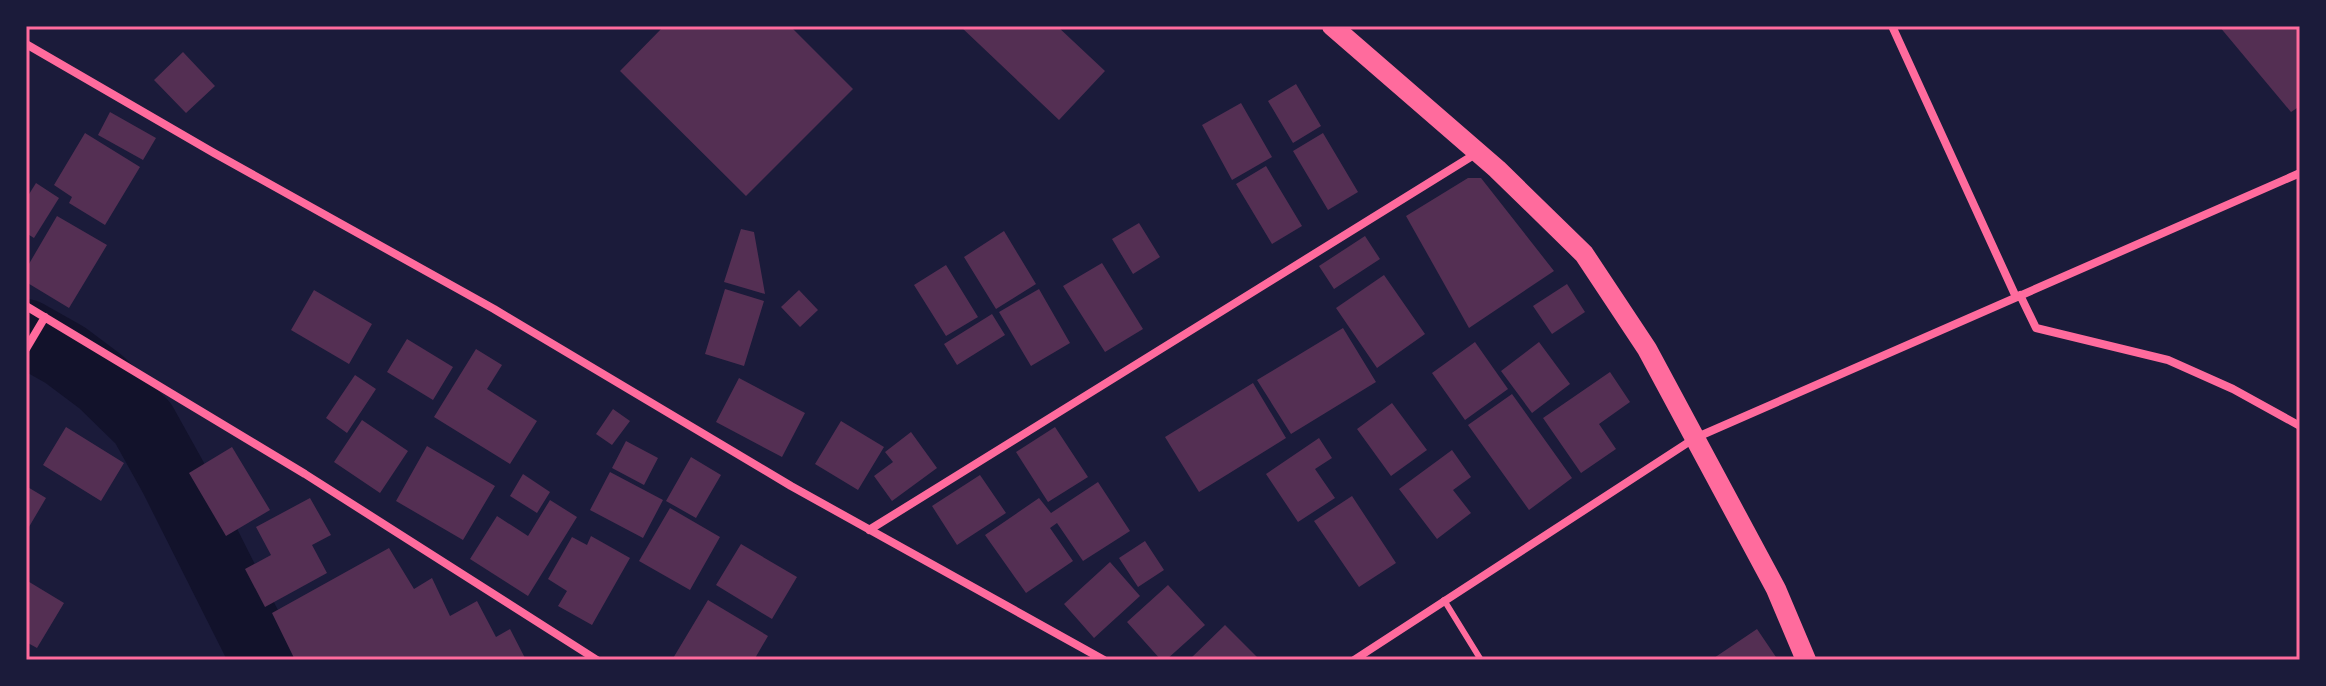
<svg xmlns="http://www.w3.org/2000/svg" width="2326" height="686" font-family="'Work Sans',sans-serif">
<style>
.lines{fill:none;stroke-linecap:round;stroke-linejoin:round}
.river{stroke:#12122b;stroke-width:68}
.building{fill:#542f53}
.service{stroke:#ff6b9d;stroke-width:6}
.minor{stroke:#ff6b9d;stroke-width:8}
.primary{stroke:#ff6b9d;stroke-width:20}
.neatline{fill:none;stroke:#ff6b9d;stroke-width:3}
</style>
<rect width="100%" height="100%" fill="#1b1b3a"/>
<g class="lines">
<path class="river" d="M26 333 65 355 101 382 143 423 173 477 265 660"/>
</g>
<path class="building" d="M664 26H790L853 89 746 196 620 71Z
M960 26H1057L1105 71 1059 120Z
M2219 26H2300V106L2291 112Z
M183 52 215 86 186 113 154 80Z
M1296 84 1321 126 1293 143 1268 101Z
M1241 103 1272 157 1232 180 1202 125Z
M110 112 156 138 143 160 98 135Z
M85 133 140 167 105 225 69 203 72 197 54 185Z
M1323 133 1358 192 1328 210 1293 151Z
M1266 166 1302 226 1272 244 1236 184Z
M1468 178H1481L1554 271 1469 328 1406 216Z
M36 183 59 198 34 238 26 233V199Z
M57 216 107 245 69 308 26 282V269Z
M1139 223 1160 257 1133 274 1112 239Z
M741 229 754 232 765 294 724 282Z
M1004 231 1036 284 996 309 964 257Z
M1365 236 1380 259 1334 289 1319 266Z
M1102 263 1143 329 1105 352 1063 286Z
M946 265 978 317 946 336 914 285Z
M1384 275 1425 334 1377 368 1336 308Z
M1567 284 1585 312 1552 334 1533 306Z
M725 289 764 301 744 366 705 354Z
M1039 289 1070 343 1031 366 999 312Z
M314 290 372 324 349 364 291 330Z
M799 290 818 310 800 327 781 307Z
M992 314 1005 335 957 365 944 344Z
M1343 328 1376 382 1291 434 1257 380Z
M407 339 453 367 433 400 387 372Z
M1475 342 1508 389 1465 420 1432 373Z
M1539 342 1570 384 1532 413 1501 371Z
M476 349 502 365 487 389 537 421 510 464 434 417Z
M1610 372 1630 402 1599 424 1616 449 1581 473 1543 418Z
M355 375 376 389 347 433 326 418Z
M739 378 805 413 782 457 716 422Z
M1253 383 1286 438 1199 492 1165 437Z
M1512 394 1572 478 1529 510 1468 425Z
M1392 403 1427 450 1391 476 1357 429Z
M613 409 630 421 612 445 596 434Z
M362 420 408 451 380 493 334 462Z
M841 421 884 447 858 490 815 464Z
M66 427 124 463 101 501 43 465Z
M1055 427 1088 477 1048 502 1016 452Z
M911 432 937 468 892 501 874 476 893 462 885 452Z
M1319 438 1332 458 1315 469 1335 498 1298 522 1266 474Z
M626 441 658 458 644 485 612 468Z
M427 446 495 486 463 540 396 501Z
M232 447 270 510 226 536 189 473Z
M1452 450 1471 477 1453 490 1471 513 1437 539 1399 489Z
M691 457 721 475 696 518 666 501Z
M610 472 663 500 643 538 590 510Z
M523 474 550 492 537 513 510 496Z
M980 475 1006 513 957 545 932 506Z
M1098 482 1130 531 1083 561 1057 523 1050 528 1073 561 1026 593 985 535 1039 498 1051 513Z
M26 486 46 498 26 532Z
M1352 496 1396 563 1359 587 1314 521Z
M310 498 331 535 312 545 327 573 265 607 245 569 271 555 256 527Z
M550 500 577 517 528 596 470 559 497 516 528 536Z
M670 508 720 537 690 590 639 561Z
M591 536 630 558 592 625 558 606 567 591 548 579 572 537 587 545Z
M1145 541 1164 570 1138 587 1119 558Z
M741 544 797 577 772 619 716 585Z
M389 548 414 589 432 578 450 616 477 601 496 637 510 629 526 660H295L272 613Z
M1110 562 1140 596 1094 638 1064 604Z
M26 580 64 603 37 648 26 642Z
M1168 585 1205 625 1166 660H1161L1127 622Z
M708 600 768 636 754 660H672Z
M1225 625 1260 660H1189Z
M1757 629 1778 660H1711Z"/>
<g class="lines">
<path class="service" d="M1444 600 1481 660"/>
<path class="minor" d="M1892 26 2016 297
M26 44 214 153 494 309 791 486 1104 660
M2020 295 2036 328 2168 360 2233 389 2300 426
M26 306 305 474 597 660
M26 349 45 317
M869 530 1477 153
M1354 660 1695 438 2300 173"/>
<path class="primary" d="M1332 26 1497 169 1584 254 1647 349 1776 589 1806 660"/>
</g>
<rect width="2326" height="686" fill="none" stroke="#1b1b3a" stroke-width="56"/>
<rect x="28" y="28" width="2270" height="630" class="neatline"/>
</svg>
